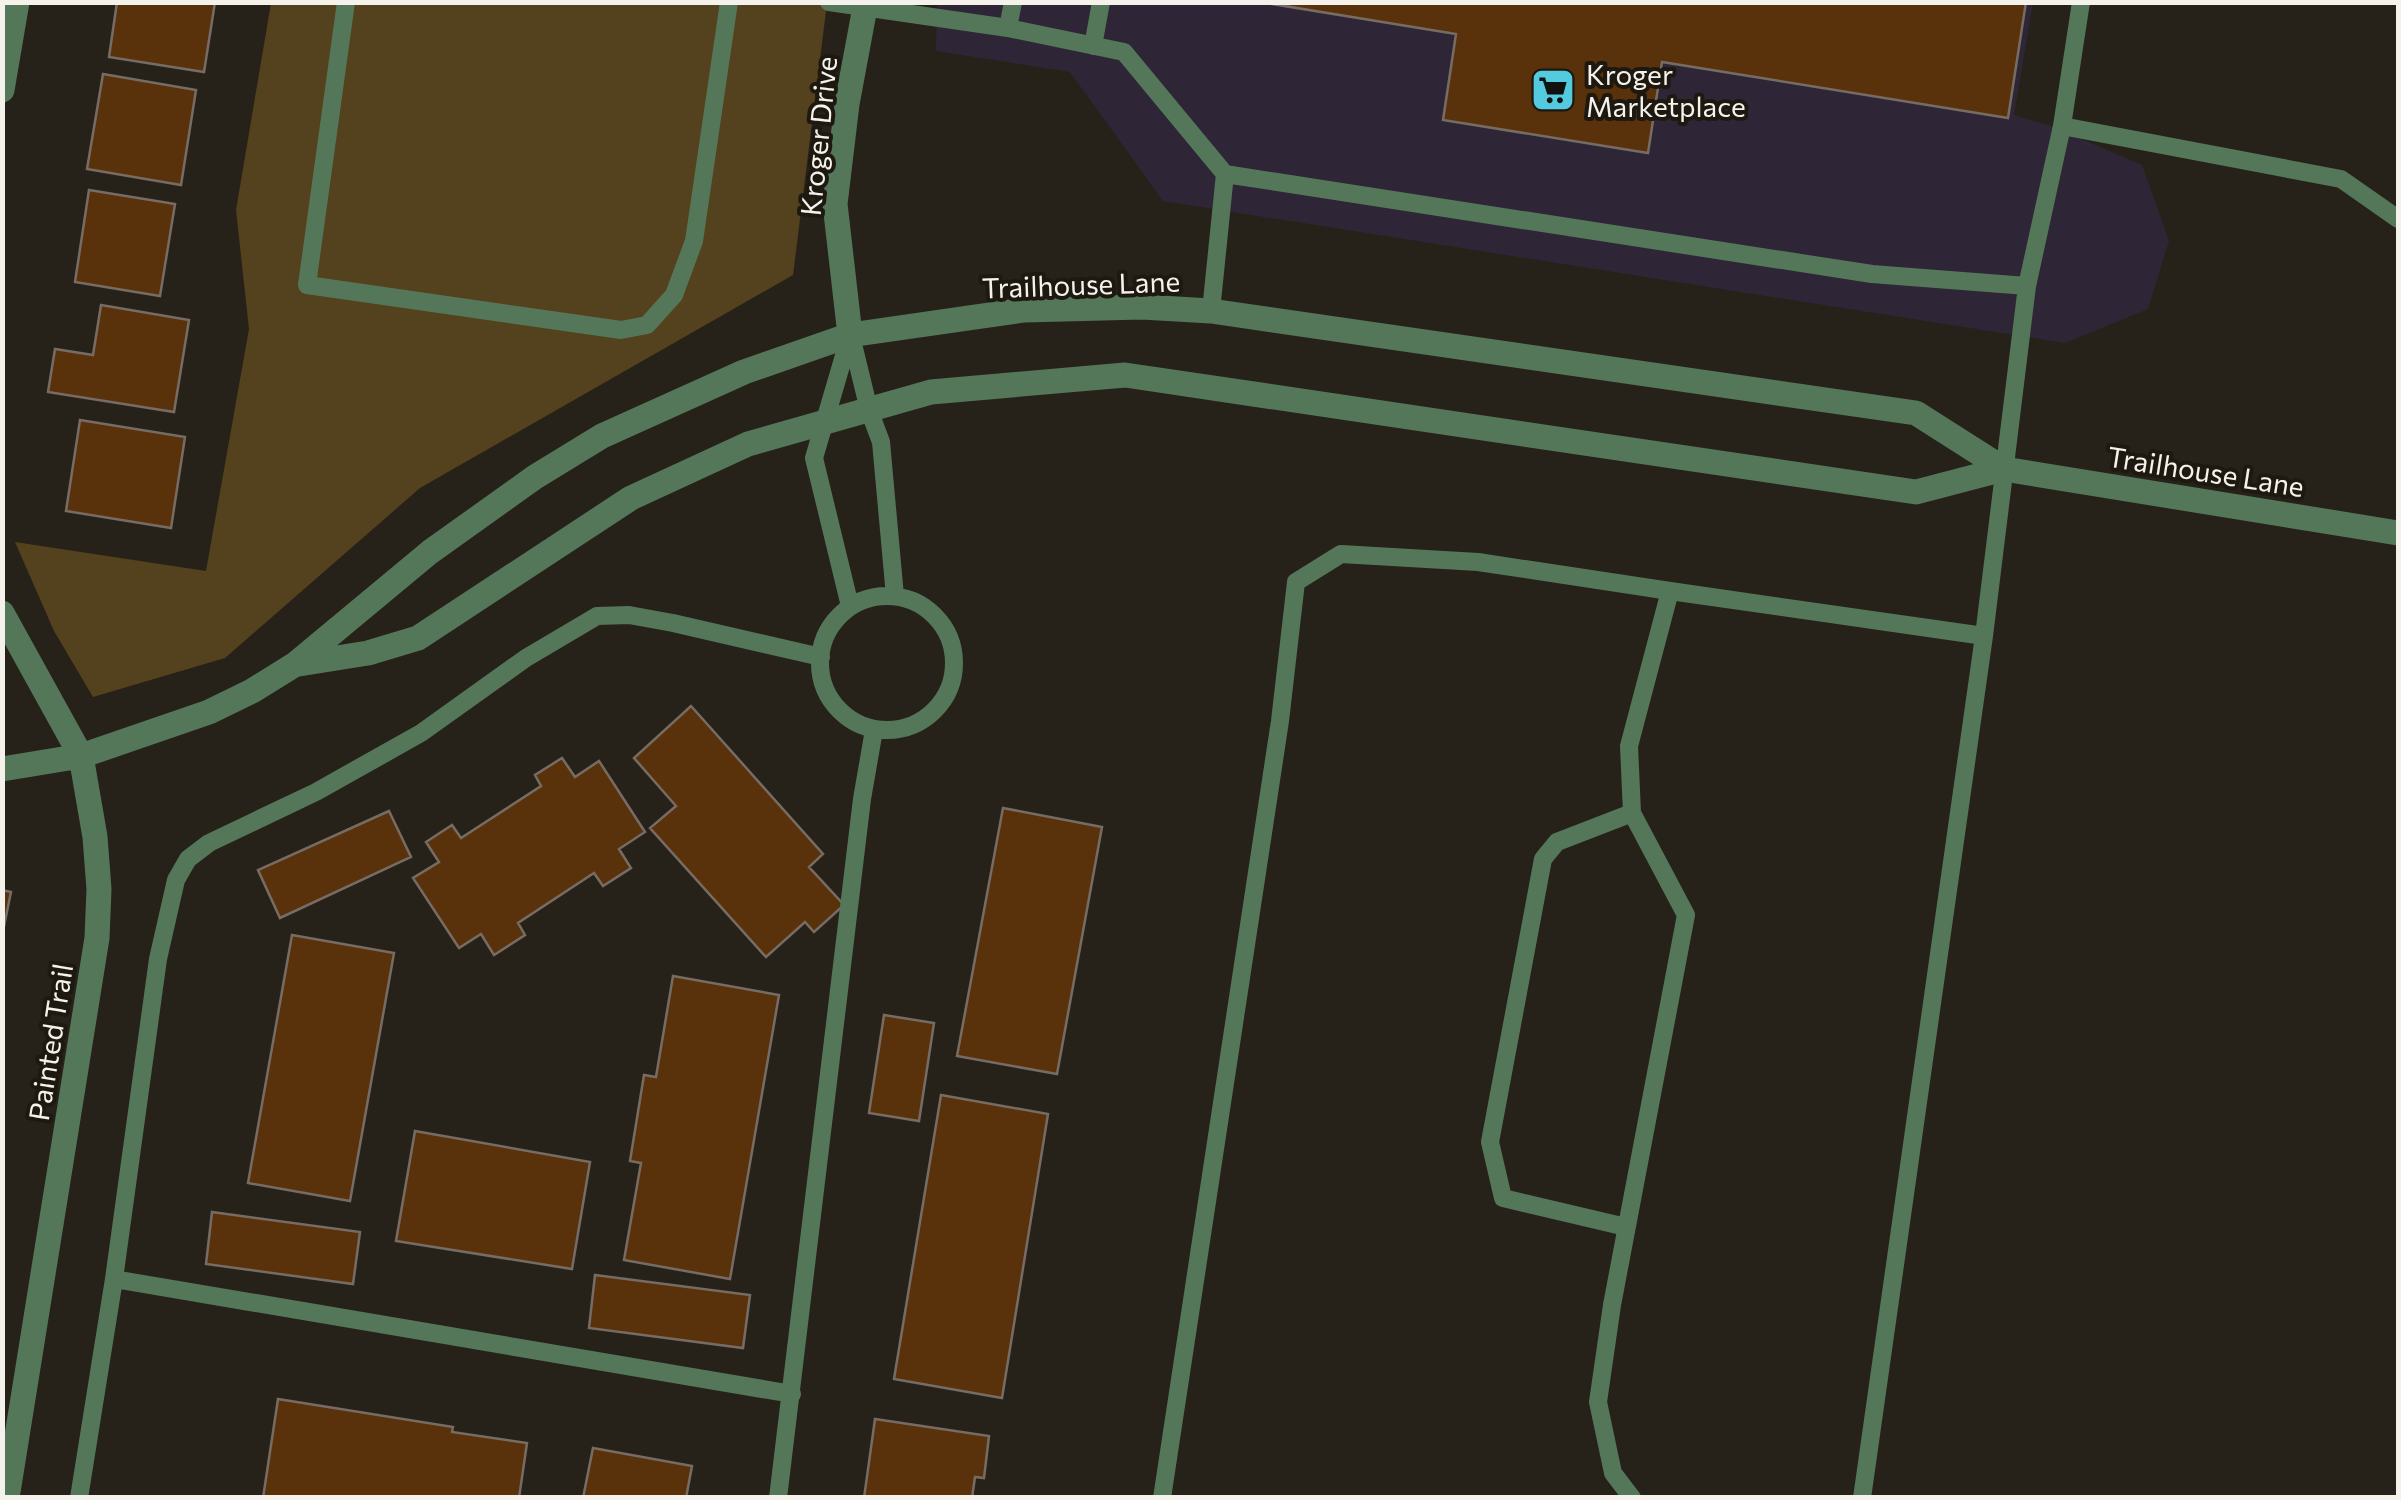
<svg xmlns="http://www.w3.org/2000/svg" width="2401" height="1500" font-family="Commissioner,sans-serif">
<style>
.commercial{fill:#2e2636}
.green{fill:#54411d}
.building{fill:#59310b;stroke:#776c64;stroke-width:2.5}
.lines{fill:none;stroke-linecap:round;stroke-linejoin:round}
.lane{stroke:#557759;stroke-width:18}
.street{stroke:#557759;stroke-width:25}
.labels{text-anchor:middle;dominant-baseline:central;stroke-width:8;stroke-linejoin:round;paint-order:stroke}
.poi-label{font-size:28px;fill:#f5f1eb;stroke:#1e1910;text-anchor:start}
.street-label{font-size:28px;fill:#f5f1eb;stroke:#1e1910}
</style>
<rect width="100%" height="100%" fill="#272219"/>
<path class="commercial" d="M937 2 2033 3 2014 115 2051 126 2142 165 2169 241 2148 309 2065 343 1163 201 1070 72 936 51Z"/>
<path class="green" d="M271 3H827L793 275 420 488 225 658 93 697 54 631 15 542 206 571 249 329 236 210Z"/>
<path class="building" d="M117 2H215L204 72 109 57Z
M1260 2H2026L2008 118 1662 62 1648 153 1443 120 1456 34Z
M103 74 196 90 181 185 87 169Z
M89 190 175 204 160 296 75 282Z
M101 305 189 320 174 412 48 392 55 349 93 355Z
M80 420 185 437 171 528 66 511Z
M691 706 823 854 809 867 844 905 814 932 805 922 766 957 650 828 676 806 634 758Z
M562 758 575 777 599 761 645 832 619 849 631 868 603 886 594 873 518 923 525 935 494 955 481 934 459 948 413 878 439 862 426 842 452 825 461 838 541 786 535 775Z
M1003 808 1102 827 1057 1074 957 1056Z
M389 811 411 857 280 918 258 870Z
M2 890 11 892 2 936Z
M292 935 394 953 350 1201 248 1183Z
M673 976 779 995 730 1279 624 1260 641 1163 630 1161 644 1075 656 1077Z
M884 1015 934 1023 919 1121 869 1113Z
M941 1095 1048 1114 1002 1398 894 1379Z
M415 1131 590 1162 572 1269 396 1241Z
M212 1212 360 1232 353 1284 206 1264Z
M595 1275 750 1295 743 1348 589 1328Z
M278 1399 453 1427 452 1432 527 1443 519 1498H263Z
M875 1419 989 1436 984 1478 975 1477 972 1498H864Z
M593 1448 692 1466 686 1498H583Z"/>
<g class="lines">
<path class="lane" d="M346 2 307 285 621 330 647 325 674 295 694 241 729 2
M829 2 1008 28 1124 52 1225 174 1872 274 2027 286 1984 636 1862 1498
M1008 28 1013 2
M1093 46 1101 2
M2062 126 2341 179 2398 219
M2027 286 2062 126 2081 2
M1211 311 1225 174
M850 335 814 458 850 606
M851 336 869 410 881 442 895 596
M1670 591 1984 636
M820 663a67 67 0 1 1 134 0a67 67 0 1 1-134 0Z
M1626 1227 1503 1198 1490 1142 1543 859 1557 842 1632 813
M114 1279 792 1394
M79 1498 114 1279 158 959 176 880 188 859 209 843 316 792 421 733 526 658 597 616 629 615 673 623 821 657
M778 1498 862 799 874 730
M1162 1498 1280 721 1296 582 1341 554 1478 562 1670 591 1629 746 1632 813 1686 915 1612 1305 1598 1402 1613 1473 1632 1498"/>
<path class="street" d="M2 90 17 2
M850 335 835 204 847 104 866 2
M2 613 81 756 95 837 99 889 97 938 7 1498
M299 664 368 653 418 638 631 498 748 444 931 392 1125 375 1916 492 2004 469
M2 769 81 756 209 712 252 691 294 665 430 552 535 477 602 436 744 372 850 335 1024 310 1142 307 1211 311 1916 413 2004 469 2398 533"/>
</g>
<defs>
<symbol id="supermarket-square" viewBox="-11 -11 22 22"><rect x="-9" y="-9" width="18" height="18" rx="4" fill="#54cade" stroke="#1e1910"/><path d="M-6-5.5h2.5l.6 2H6L4.5 2H-2.5L-4.4-4H-6ZM-1.5 3.2a1.3 1.3 0 1 0 .1 0ZM3 3.2a1.3 1.3 0 1 0 .1 0Z" fill="#111"/></symbol>
</defs>
<g fill-rule="evenodd">
<use href="#supermarket-square" x="1528" y="65" width="50" height="50"/>
</g>
<g class="labels">
<g class="poi-label">
<text x="1586" y="74">Kroger<tspan x="1586" dy="32">Marketplace</tspan></text>
</g>
<g class="street-label">
<text transform="translate(818 136) rotate(-84)">Kroger Drive</text>
<text transform="translate(1081 284) rotate(-2)">Trailhouse Lane</text>
<text transform="translate(2206 471) rotate(9)">Trailhouse Lane</text>
<text transform="translate(50 1042) rotate(-81)">Painted Trail</text>
</g>
</g>
<rect width="2401" height="1500" fill="none" stroke="#f5f1eb" stroke-width="10"/>
</svg>
